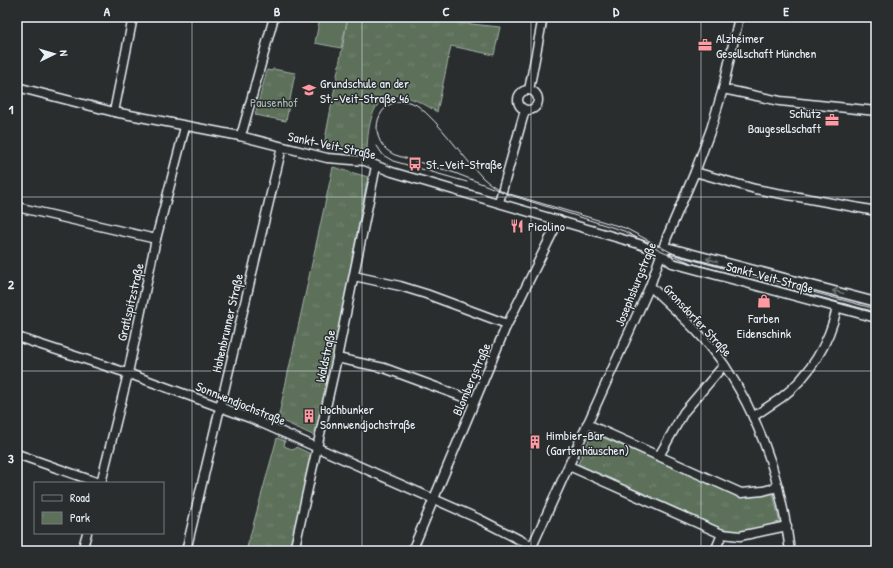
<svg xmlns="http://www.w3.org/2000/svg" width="893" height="568" font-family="'Patrick Hand',sans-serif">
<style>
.park{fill:url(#park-tufts);stroke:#a2b0a9}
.pitch{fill:#5d705a;stroke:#a2b0a9}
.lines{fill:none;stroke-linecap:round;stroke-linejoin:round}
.minor-casing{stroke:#e8f1f8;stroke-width:11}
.minor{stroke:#2a2d2e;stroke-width:8}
.tram{stroke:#e8f1f8;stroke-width:1}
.oneway{stroke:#6c7275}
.grid{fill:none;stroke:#e8f1f8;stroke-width:1;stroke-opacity:0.55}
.labels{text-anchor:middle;stroke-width:3;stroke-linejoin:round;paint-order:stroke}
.poi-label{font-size:13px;fill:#e8f1f8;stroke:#2a2d2e;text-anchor:start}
.park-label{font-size:13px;fill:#a9b7b1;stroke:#2a2d2e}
.street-label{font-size:13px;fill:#e8f1f8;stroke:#2a2d2e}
.neatline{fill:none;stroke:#e8f1f8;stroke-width:1.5}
.grid-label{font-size:13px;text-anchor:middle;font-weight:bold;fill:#e8f1f8}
</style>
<defs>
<pattern id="park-tufts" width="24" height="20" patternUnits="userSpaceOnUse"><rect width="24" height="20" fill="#5d705a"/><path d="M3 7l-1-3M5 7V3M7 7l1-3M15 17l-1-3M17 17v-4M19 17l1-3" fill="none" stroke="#748572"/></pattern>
</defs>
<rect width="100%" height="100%" fill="#2a2d2e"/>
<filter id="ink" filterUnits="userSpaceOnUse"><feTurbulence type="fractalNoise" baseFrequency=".025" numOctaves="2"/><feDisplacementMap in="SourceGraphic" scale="8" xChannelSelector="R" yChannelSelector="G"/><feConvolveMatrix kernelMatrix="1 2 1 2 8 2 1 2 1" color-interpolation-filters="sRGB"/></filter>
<g filter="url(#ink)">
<g class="park">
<path d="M348,17H452V22L500,27L494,55L451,46L437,112C389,81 369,94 367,150H344L324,145Z"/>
<path d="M273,69L295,73L286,121L255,115L267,70L272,71Z"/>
<path d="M333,167L368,177L317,437L278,419Z"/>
<path d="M592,433L742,496L750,497L773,493L780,524L740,533L725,530L578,464Z"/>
<path d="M277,438L285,441L284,446L294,450L296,447L313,455L293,539L289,551H246Z"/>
</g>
<path class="pitch" d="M320,17H348L341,48L315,43Z"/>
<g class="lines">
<g class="minor-casing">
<g id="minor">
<path d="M17,87L114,112L240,136L327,158L365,161L392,172L639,244L661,252L666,258L672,263L876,318"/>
<path d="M723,89L780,101L876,111"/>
<circle cx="528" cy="100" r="10"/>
<path d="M529,90L543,17"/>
<path d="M114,112L133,17"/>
<path d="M240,136L243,129L274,17"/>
<path d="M695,172L755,189L876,211"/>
<path d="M499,202L525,110"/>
<path d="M17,207L156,239"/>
<path d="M661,252L670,248L876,302"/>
<path d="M354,276L400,286L426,294L507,324"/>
<path d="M650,286C676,311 705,336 725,366C761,421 782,485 790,551"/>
<path d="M17,337L127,373L250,418L479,519L524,542L535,550"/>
<path d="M337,358L384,368L474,401"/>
<path d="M753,417C763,410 772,404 781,398C810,376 829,343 837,308"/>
<path d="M587,424L741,493L763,491L778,487"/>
<path d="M17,454L99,483"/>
<path d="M659,456L684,412L724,365"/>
<path d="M569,466L722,534L740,536L787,526"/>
<path d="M101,483L127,378L156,239L185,127"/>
<path d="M82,551L87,533"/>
<path d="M186,551L282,147"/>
<path d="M294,551L337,358L376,166"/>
<path d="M412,551L505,329L559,220"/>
<path d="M530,551L650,286L667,237L695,172L711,129L723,89L739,17"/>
<path d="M715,551L722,534"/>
</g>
</g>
<use href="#minor" class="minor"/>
<g class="tram">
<path d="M377,146L383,155L393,161L467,182"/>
<path d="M876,309L678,256L625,228L503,192L455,173L395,155C367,143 373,101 404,101C409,102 414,103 418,106C440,123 462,156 482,177C490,185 500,190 510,195L624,231L662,251L694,264L876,312"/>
</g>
</g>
<defs><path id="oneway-shaft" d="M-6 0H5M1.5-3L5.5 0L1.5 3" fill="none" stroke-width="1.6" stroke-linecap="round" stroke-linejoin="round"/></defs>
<g class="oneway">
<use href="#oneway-shaft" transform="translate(712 260) rotate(-164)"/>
<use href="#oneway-shaft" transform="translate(838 292) rotate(-166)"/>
</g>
</g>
<path class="grid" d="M192,17V551M362,17V551M531,17V551M701,17V551M17,197H876M17,371H876"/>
<defs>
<g id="office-bare" transform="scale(1.08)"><path d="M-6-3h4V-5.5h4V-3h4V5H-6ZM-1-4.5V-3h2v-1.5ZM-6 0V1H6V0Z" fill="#ff9aa2" stroke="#2a2d2e" stroke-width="2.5" paint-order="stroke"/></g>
<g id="school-bare" transform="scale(1.08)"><path d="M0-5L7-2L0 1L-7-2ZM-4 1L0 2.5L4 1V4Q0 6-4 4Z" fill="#ff9aa2" stroke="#2a2d2e" stroke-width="2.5" paint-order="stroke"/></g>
<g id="bus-bare" transform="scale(1.08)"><path d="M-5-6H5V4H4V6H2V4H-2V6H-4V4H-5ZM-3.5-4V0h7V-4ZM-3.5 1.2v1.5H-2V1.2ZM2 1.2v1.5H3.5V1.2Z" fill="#ff9aa2" stroke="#2a2d2e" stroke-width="2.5" paint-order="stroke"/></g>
<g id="restaurant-bare" transform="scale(1.08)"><path d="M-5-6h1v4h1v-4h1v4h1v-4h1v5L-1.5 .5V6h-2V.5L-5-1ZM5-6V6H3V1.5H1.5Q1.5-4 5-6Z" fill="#ff9aa2" stroke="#2a2d2e" stroke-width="2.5" paint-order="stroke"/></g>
<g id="shop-bare" transform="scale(1.08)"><path d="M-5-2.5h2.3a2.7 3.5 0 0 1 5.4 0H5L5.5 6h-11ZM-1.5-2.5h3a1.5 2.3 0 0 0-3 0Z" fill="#ff9aa2" stroke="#2a2d2e" stroke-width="2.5" paint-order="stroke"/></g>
<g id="building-bare" transform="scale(1.08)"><path d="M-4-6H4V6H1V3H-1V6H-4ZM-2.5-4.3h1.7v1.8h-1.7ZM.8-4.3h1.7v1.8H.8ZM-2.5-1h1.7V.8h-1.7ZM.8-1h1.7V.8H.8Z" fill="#ff9aa2" stroke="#2a2d2e" stroke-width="2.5" paint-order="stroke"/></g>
</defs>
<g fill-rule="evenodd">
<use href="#office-bare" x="705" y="45"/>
<use href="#school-bare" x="309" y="90"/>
<use href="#office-bare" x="832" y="120"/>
<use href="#bus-bare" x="415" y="164"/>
<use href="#restaurant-bare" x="517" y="226"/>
<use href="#shop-bare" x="764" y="301"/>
<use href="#building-bare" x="309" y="416"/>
<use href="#building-bare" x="535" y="442"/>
</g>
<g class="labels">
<g class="poi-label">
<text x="716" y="43">Alzheimer<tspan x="716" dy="15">Gesellschaft München</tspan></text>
<text x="320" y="88">Grundschule an der<tspan x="320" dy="15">St.-Veit-Straße 46</tspan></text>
<text x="821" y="118" text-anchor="end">Schütz<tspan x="821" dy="15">Baugesellschaft</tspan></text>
<text x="426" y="169">St.-Veit-Straße</text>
<text x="528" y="231">Picolino</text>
<text x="764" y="323" text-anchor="middle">Farben<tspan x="764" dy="15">Eidenschink</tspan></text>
<text x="320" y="414">Hochbunker<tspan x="320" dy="15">Sonnwendjochstraße</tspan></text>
<text x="546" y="440">Himbier-Bar<tspan x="546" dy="15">(Gartenhäuschen)</tspan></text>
</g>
<g class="park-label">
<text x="274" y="107">Pausenhof</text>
</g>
<g class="street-label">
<text transform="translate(332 145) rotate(12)" y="5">Sankt-Veit-Straße</text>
<text transform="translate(770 277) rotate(15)" y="5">Sankt-Veit-Straße</text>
<text transform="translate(635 284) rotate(-68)" y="5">Josephsburgstraße</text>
<text transform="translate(130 302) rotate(-77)" y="5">Gratlspitzstraße</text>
<text transform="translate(698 320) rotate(47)" y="5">Gronsdorfer Straße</text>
<text transform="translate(227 323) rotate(-77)" y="5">Hohenbrunner Straße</text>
<text transform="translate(325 356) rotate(-78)" y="5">Waldstraße</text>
<text transform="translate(471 379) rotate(-67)" y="5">Blombergstraße</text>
<text transform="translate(241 403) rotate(22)" y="5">Sonnwendjochstraße</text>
</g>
</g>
<rect width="893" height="568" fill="none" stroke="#2a2d2e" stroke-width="44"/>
<rect x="34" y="482" width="130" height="52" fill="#2a2d2e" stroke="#767b7f"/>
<rect x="42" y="495" width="20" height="6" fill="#2a2d2e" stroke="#767b7f"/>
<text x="70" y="502" font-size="12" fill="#e8f1f8">Road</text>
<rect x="42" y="512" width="20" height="12" fill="url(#park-tufts)" stroke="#767b7f"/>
<text x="70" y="522" font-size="12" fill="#e8f1f8">Park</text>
<g transform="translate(54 54) rotate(85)" stroke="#2a2d2e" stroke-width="3" paint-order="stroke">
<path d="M0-3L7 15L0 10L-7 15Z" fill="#e8f1f8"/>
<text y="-6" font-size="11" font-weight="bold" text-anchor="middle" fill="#e8f1f8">N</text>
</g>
<rect x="22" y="22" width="849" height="524" class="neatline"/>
<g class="grid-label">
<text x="107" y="16">A</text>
<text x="277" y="16">B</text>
<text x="446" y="16">C</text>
<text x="616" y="16">D</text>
<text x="786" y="16">E</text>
<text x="11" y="114">1</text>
<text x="11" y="289">2</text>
<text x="11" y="463">3</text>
</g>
</svg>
